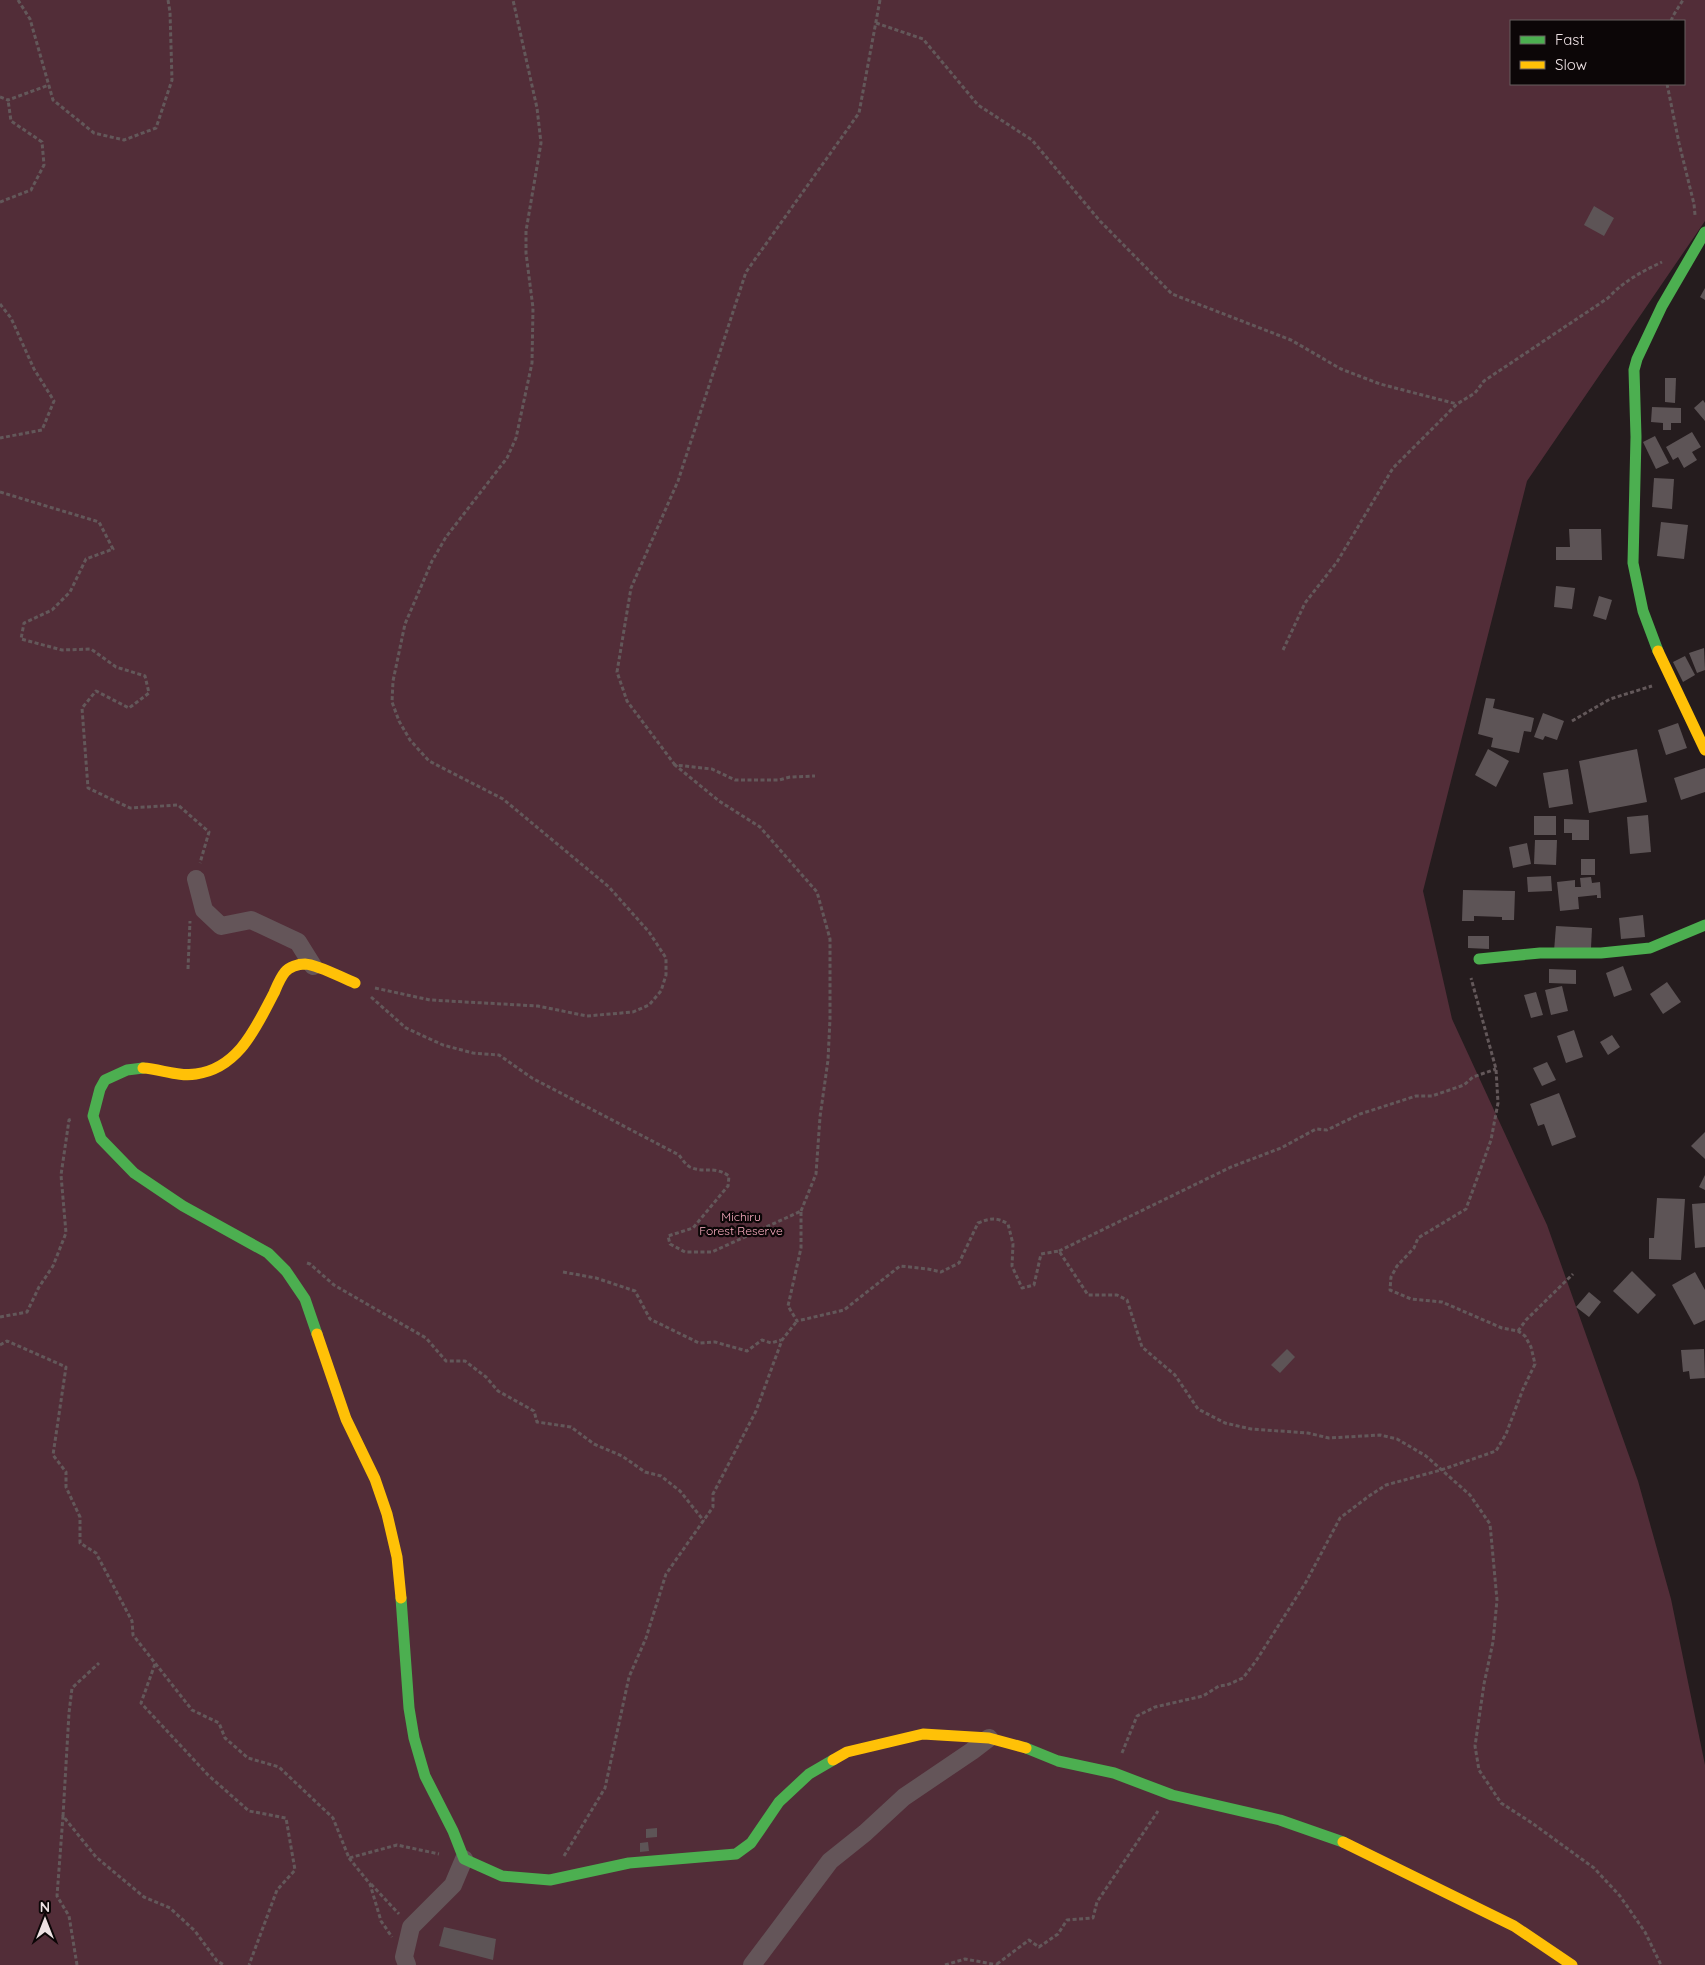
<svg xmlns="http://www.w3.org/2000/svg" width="1705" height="1965" font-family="Quicksand,sans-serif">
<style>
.green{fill:#522d38;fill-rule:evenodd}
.building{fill:#5d5456}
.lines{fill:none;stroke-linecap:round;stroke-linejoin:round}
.path{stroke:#63585a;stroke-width:3;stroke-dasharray:4 2.5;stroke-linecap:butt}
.street{stroke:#645559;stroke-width:18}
.fast{stroke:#4caf50;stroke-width:11}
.slow{stroke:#ffc107;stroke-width:11}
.labels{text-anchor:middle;stroke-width:4.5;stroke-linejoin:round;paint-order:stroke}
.park-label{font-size:12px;fill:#fdafc3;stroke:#0c0607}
</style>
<rect width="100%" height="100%" fill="#251c1e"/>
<path class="green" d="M0,0H1705V221L1527,481L1423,891L1452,1019L1547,1225L1638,1481L1671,1599L1705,1765V1965H0ZM1511,21H1684V84H1511Z"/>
<g class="building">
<path d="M1594,206L1614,218L1604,236L1584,225Z"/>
<path d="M1705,288V300L1700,297Z"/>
<path d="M1665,378H1676L1675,403L1665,402Z"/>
<path d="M1703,400L1705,403V421L1694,408Z"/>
<path d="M1652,407L1681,408V423H1671V430H1663V423L1651,422Z"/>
<path d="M1692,432L1701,447L1692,452L1697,460L1684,468L1678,457L1673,460L1666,447Z"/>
<path d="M1655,436L1669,463L1656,469L1643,442Z"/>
<path d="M1654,478L1674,479L1672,509L1652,507Z"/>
<path d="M1661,522L1688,525L1684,559L1657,556Z"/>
<path d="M1569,529H1601L1602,560H1556V547H1570Z"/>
<path d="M1556,586L1575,588L1572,609L1554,607Z"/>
<path d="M1599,596L1612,600L1606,620L1593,616Z"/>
<path d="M1704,648L1705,670L1697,673L1689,653Z"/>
<path d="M1685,656L1695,675L1683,682L1673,662Z"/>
<path d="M1486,698L1495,699L1493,708L1534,718L1531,732L1524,731L1519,753L1491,747L1493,738L1478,734Z"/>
<path d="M1543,713L1564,721L1557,740L1545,736L1543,740L1534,737Z"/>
<path d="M1678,723L1687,748L1666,755L1658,730Z"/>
<path d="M1488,749L1509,761L1496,787L1475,775Z"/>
<path d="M1637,749L1647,802L1589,813L1579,761Z"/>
<path d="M1705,768V792L1681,800L1674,778Z"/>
<path d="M1568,769L1573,804L1549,808L1543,773Z"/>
<path d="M1648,815L1651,852L1630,854L1627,817Z"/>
<rect x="1534" y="816" width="22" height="19"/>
<path d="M1564,819L1589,820V840H1572V833H1564Z"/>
<path d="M1535,840H1557L1556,865L1534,864Z"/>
<path d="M1527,843L1531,864L1513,868L1509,847Z"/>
<rect x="1581" y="859" width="14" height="16"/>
<path d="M1551,876L1552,891L1528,892L1527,877Z"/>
<path d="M1591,877L1592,883L1600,882L1601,898H1597V895L1578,897L1579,909L1560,911L1557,882L1575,880V887H1581L1580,878Z"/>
<path d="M1463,890L1515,891L1514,920H1502V917L1474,916V921H1462Z"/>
<path d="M1643,915L1645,937L1621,939L1619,918Z"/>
<path d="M1556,926L1592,928L1591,948L1554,951Z"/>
<path d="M1468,936H1489V949L1468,948Z"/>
<path d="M1623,966L1632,990L1614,997L1606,973Z"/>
<path d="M1549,969L1576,970V984L1549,983Z"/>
<path d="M1667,982L1681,1002L1663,1014L1650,994Z"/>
<path d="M1562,986L1568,1011L1551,1015L1545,990Z"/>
<path d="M1536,992L1543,1015L1531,1018L1524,995Z"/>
<path d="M1574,1030L1583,1057L1566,1063L1557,1036Z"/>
<path d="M1612,1035L1620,1047L1608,1055L1600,1042Z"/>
<path d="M1547,1062L1556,1080L1542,1086L1533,1068Z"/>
<path d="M1559,1093L1576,1137L1552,1146L1544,1124L1538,1126L1530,1104Z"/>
<path d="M1705,1132V1159L1691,1146Z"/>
<path d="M1705,1175V1190L1699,1187Z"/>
<path d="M1657,1198L1685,1199L1681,1260L1649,1259V1238H1654Z"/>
<path d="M1705,1203V1247L1695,1248L1692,1204Z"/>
<path d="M1632,1271L1656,1295L1638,1314L1613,1291Z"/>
<path d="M1695,1272L1705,1290V1320L1694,1325L1672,1285Z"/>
<path d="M1589,1292L1601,1302L1589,1317L1576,1307Z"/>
<path d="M1287,1349L1295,1357L1280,1373L1271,1365Z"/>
<path d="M1704,1349L1705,1378L1690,1379L1689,1371L1683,1372L1681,1350Z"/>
<path d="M657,1828V1837L646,1838V1829Z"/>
<path d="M648,1842L649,1851L640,1852V1843Z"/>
<path d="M444,1927L496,1939L493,1960L439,1946Z"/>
</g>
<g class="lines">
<g class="path">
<path d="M18,0L30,19L53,100L94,133L124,140L156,128L172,80L170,12L168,0"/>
<path d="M1671,21L1673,16L1683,0"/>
<path d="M876,23L923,39L978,105L1032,140L1100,221L1172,294L1291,340L1341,369L1380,384L1457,404"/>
<path d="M1667,84L1679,143L1694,204L1695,215"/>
<path d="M0,97L8,100L49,85"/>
<path d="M0,202L31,190L44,165L42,142L11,121L8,100"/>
<path d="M0,304L11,318L34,369L54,401L42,430L0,438"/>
<path d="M0,492L99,522L113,549L86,559L70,592L52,610L24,623L21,639L62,650L91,649L116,667L145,676L149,693L129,708L96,691L82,708L88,788L130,808L178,805L209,832L200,863"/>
<path d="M1283,650L1305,603L1337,562L1393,468L1457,404L1475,393L1484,381L1608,298C1624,281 1641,272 1662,262"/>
<path d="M1572,721L1610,699L1652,686"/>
<path d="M675,765L627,701L617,672L631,588L678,481L746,272L859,113L880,0"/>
<path d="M188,969L190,921"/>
<path d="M375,988L430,1000L538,1006L587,1016L633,1012L649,1005L661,991L666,975V958L649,932L609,887L503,799L429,761L410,740L399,721L392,702L393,681L405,624L432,561L446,537L507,458L516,438L532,363L533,308L526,253V231L541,143L537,108L513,0"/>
<path d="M371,997L406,1028L443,1045L473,1053L499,1055L532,1078L679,1155C682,1159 686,1165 690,1167C705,1174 713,1165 729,1176L728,1186L693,1228L668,1236L670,1244L685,1252H712L801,1211V1248L788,1306L797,1321L844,1310L900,1266L928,1269L941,1272L959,1263L978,1223C990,1218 997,1217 1008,1224L1013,1244L1012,1266L1022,1288L1034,1285L1041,1254L1059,1251L1088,1295H1117L1127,1300L1142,1347L1175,1375L1198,1409L1225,1423L1251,1429L1308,1433L1329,1438L1380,1435L1397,1439L1426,1456L1470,1495L1490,1524L1497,1600L1493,1642L1484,1684L1475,1746L1479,1770L1501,1803L1532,1823L1594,1868L1620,1896L1645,1932L1661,1965"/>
<path d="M801,1211L816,1174L820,1117L828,1060L830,1019V939L817,892L760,827L719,801L675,765L712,769L735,780H779L790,777L815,776"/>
<path d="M1059,1251L1231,1167L1281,1148L1316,1129L1327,1130L1360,1114L1416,1096H1432L1464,1085L1473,1077L1496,1069"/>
<path d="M307,1263L310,1264L334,1285L426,1338L446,1361H465L486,1377L498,1391L534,1411L537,1422L571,1427L594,1444L622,1456L645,1472L661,1476L680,1491L704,1521"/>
<path d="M563,1272L596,1278L635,1291L650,1319L699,1343L715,1342L747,1351L762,1340L771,1343L781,1340"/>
<path d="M0,1317L27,1312L39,1287L53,1266L66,1233L61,1175L69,1120L72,1119"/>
<path d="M1518,1331L1526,1320L1573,1274"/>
<path d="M0,1345L7,1341L66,1367L53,1455L66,1472V1487L80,1517V1543L96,1553L132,1621L133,1635L192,1710L219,1723L225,1738L248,1758L279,1767L333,1818L349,1858L397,1845L439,1854"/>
<path d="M155,1664L141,1703L208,1775L249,1811L286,1818L295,1870L277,1890L249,1965"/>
<path d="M1122,1753L1137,1716L1155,1707L1203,1696L1219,1686L1227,1685L1243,1678L1256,1661L1306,1582L1340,1518L1369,1496L1386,1485L1441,1470L1496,1451L1506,1434L1523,1389L1535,1364L1531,1347L1525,1336L1518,1331L1502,1328L1442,1302L1411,1299L1390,1290L1391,1277L1397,1266L1414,1248L1418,1238L1466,1209L1491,1140L1498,1103L1496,1069L1471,978"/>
<path d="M63,1816L69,1713L72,1688L99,1663"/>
<path d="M564,1856L605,1788L629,1677L646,1638L666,1574L713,1507V1494L756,1411L782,1340L797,1321"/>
<path d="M349,1858L370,1884L381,1921L392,1937"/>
<path d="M371,1884L399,1914"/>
<path d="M997,1964L1029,1940L1039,1947L1058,1934L1067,1920L1093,1918L1097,1902L1158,1811"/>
<path d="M77,1965L69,1916L57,1896L63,1816L96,1857L144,1897L170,1908L195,1931L217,1961L224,1965"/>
<path d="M945,1965L965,1959L998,1965"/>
</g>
<g class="street">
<path d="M196,879L204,910L221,926L251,920L298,942L313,966"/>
<path d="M407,1965L404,1957L411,1927L453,1885L464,1859"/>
<path d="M752,1965L830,1861L865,1833L904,1797L972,1751L989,1738"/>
</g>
<g class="fast">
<path d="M1658,651L1643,611L1633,563L1636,437L1634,370L1637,359L1662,306L1705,232"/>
<path d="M1479,959L1540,953H1601L1650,948L1705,925"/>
<path d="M143,1068L127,1070L105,1080L100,1089L93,1116L101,1139L134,1173L183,1206L268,1253L286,1271L305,1299L317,1334"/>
<path d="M401,1598L409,1708L414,1738L425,1776L453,1831L464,1859L502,1876L550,1880L629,1863L736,1854L751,1843L779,1802L809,1774L833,1760"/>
<path d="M1026,1748L1058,1761L1114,1773L1172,1795L1280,1820L1343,1842"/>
</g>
<g class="slow">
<path d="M1658,651L1705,750"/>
<path d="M143,1068C161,1069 178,1077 196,1074C239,1068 256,1027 274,993C277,986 280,978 285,972C289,967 298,964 305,964C319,965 342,978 355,983"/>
<path d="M317,1334L346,1419L375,1479L387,1514L397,1557L401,1598"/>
<path d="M833,1760L847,1752L923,1734L989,1738L1026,1748"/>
<path d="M1343,1842L1514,1926L1572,1965"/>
</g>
</g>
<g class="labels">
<g class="park-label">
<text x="741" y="1221">Michiru<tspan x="741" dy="14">Forest Reserve</tspan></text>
</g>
</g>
<rect x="1510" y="20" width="175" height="65" fill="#0c0607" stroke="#665e5f"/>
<rect x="1520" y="36" width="25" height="8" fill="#4caf50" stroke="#665e5f"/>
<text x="1555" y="45" font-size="15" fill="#ede1e3">Fast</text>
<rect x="1520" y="61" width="25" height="8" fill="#ffc107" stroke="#665e5f"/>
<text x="1555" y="70" font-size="15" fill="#ede1e3">Slow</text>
<g transform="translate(45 1920)" stroke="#0c0607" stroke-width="4" paint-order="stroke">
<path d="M0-4L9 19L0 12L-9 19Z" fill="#ede1e3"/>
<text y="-8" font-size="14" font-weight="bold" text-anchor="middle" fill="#ede1e3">N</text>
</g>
</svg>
